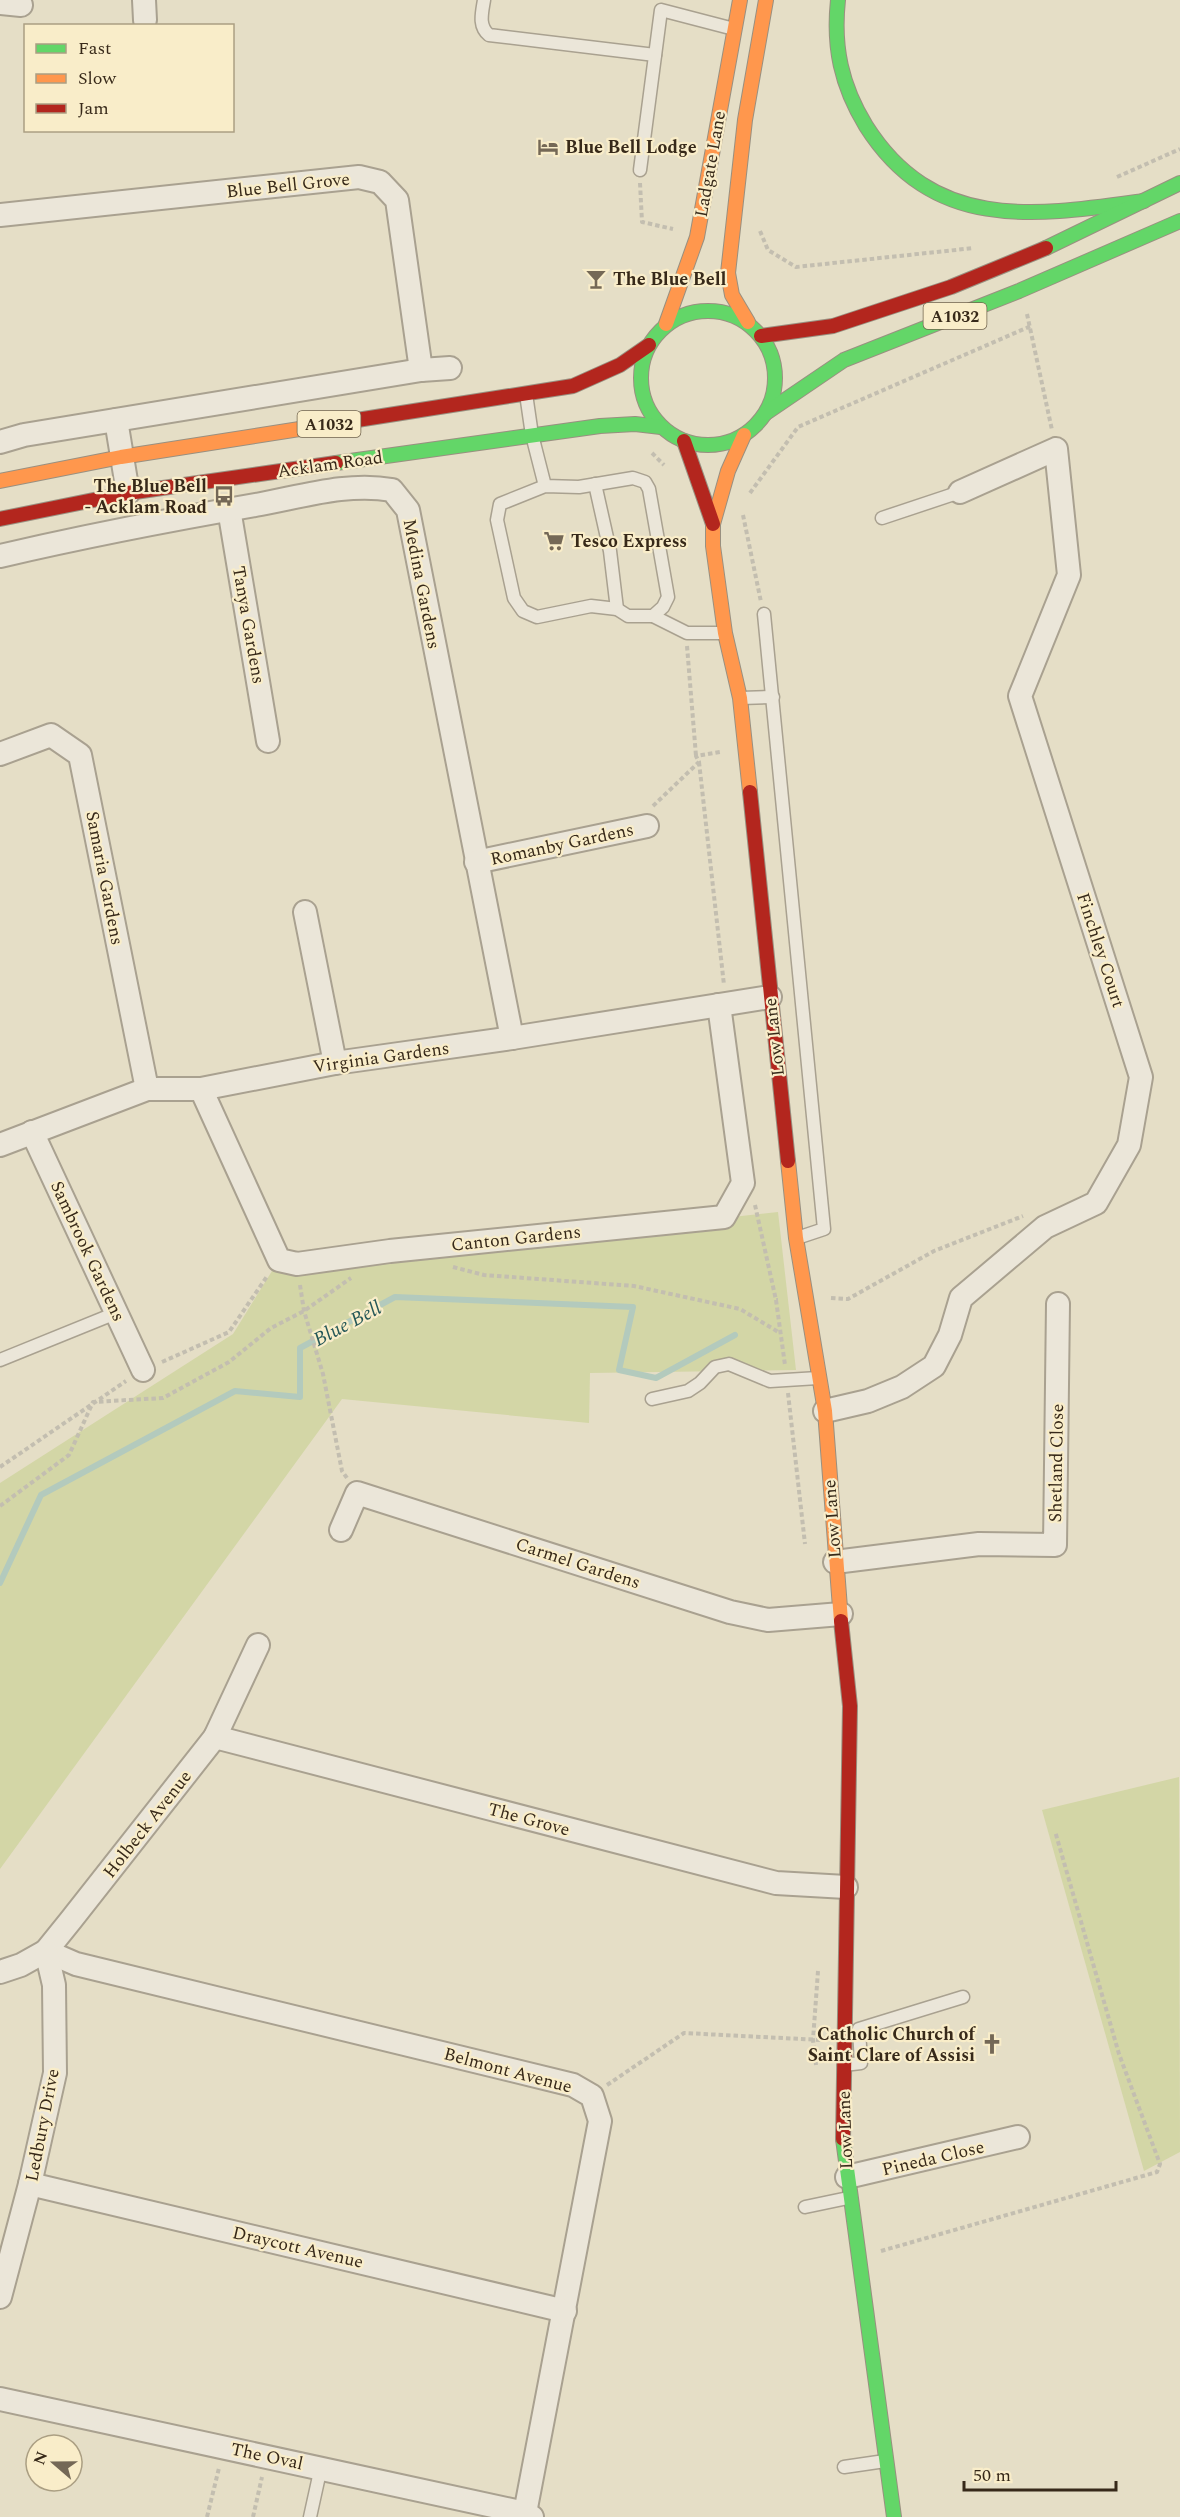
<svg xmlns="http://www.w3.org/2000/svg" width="1180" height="2517" font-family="Spectral,serif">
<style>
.green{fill:#d3d6a6}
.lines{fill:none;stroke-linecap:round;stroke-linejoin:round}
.stream{stroke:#b3cabd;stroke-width:6}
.lane-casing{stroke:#a9a190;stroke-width:15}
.street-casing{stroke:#a9a190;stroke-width:26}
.fast-casing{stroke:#999080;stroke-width:16}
.slow-casing{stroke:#999080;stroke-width:16}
.jam-casing{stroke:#999080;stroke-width:16}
.path{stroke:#c3beb0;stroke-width:4;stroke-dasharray:4.5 3;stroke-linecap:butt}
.lane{stroke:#ebe6d9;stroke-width:12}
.street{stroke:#ebe6d9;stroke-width:22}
.fast{stroke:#63d668;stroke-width:14}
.slow{stroke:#ff974d;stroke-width:14}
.jam{stroke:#b3261e;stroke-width:14}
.labels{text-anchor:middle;stroke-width:4.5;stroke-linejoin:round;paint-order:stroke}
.shield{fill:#f9edc9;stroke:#71644e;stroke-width:1.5}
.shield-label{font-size:16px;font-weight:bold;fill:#372919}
.poi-label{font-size:18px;font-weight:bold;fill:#372919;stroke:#f9edc9;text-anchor:start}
.street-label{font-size:18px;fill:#372919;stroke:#f9edc9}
.water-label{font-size:20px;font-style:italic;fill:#265858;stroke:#f9edc9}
</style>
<rect width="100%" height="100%" fill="#e5dec6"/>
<g class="green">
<path d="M778,1212L796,1370L590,1373L589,1423L342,1399L0,1869V1483L233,1334L272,1271L307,1273L389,1255Z"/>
<path d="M1179,1777L1180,2152L1144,2171L1042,1810Z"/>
</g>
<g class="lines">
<path class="stream" d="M0,1583L41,1495L235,1391L300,1397V1348L395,1297L633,1307L619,1370L656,1378L735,1335"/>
<g class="lane-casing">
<g id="lane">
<path d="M484,0C482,13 478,26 489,35L655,55"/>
<path d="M640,170L661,10L734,29"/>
<path d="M526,394L532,435L545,486L500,504L497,520L514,598L523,611L537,617L591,606L617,609L628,616H653L663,607L668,597L649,489L645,482L633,478L579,487L545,486"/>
<path d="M595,484L610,551L617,609"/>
<path d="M882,518L960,492"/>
<path d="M764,614L824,1229L797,1238"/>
<path d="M653,616L687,633H722"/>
<path d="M741,698L773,697"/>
<path d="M0,1360L116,1313"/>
<path d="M652,1399L688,1391L700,1383L715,1367L729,1364L770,1381L818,1378"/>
<path d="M844,2065L861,2063L859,2029L963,1997"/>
<path d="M805,2207L848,2198"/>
<path d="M844,2467L885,2461"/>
<path d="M310,2517L321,2467"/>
</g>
</g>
<g class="street-casing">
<g id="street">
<path d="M144,0L145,20"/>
<path d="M0,3L21,5"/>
<path d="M0,215L359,177L380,182L397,200L421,370"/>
<path d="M116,420L128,493"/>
<path d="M0,442L24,435L421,370L450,368"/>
<path d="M229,509L268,741"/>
<path d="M0,556C86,536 174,519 261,504C304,496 349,482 392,490L408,510L512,1038"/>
<path d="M0,754L51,735L80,755L147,1089"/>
<path d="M476,862L647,826"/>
<path d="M305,912L335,1063"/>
<path d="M201,1089L279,1260L297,1264L390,1251L724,1217L743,1183L719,1005"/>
<path d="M32,1132L143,1370"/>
<path d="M0,1145L147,1089H201L335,1063L512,1038L770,997"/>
<path d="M825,1411L868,1401L902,1387L934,1366L950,1335L961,1298L1045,1227L1096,1203L1129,1145L1141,1077L1020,696L1069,575L1056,449L960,492"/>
<path d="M341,1530L357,1493L730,1612L768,1620L841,1614"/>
<path d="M835,1562L979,1544L1055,1545L1058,1304"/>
<path d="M215,1737L776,1883L846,1887"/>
<path d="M46,1951L76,1964L573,2085L592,2096L600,2121L525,2513"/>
<path d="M0,1972L21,1965L46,1951L71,1920L215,1737L258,1645"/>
<path d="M847,2177L1018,2137"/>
<path d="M30,2184L565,2311"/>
<path d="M0,2297L30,2184L55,2073L54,1985L46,1951"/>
<path d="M0,2399L525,2513L532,2517"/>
</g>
</g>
<g class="fast-casing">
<g id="fast">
<path d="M838,0C833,47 841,85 866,126C934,233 1036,216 1144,201"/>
<path d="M1046,248L1180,183"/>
<circle cx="708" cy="378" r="67"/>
<path d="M766,413L844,360L1019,291L1180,221"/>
<path d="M336,463L600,426L635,424L661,427"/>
<path d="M843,2139L894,2517"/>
</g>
</g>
<g class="slow-casing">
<g id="slow">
<path d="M748,322L732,295L728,273L745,120L766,0"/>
<path d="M666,324L697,237L740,0"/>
<path d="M744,435L728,471L713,524V546L725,633L740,698L750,792"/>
<path d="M0,481L121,457L357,420"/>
<path d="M788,1161L796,1238L825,1411L841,1621"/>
</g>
</g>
<g class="jam-casing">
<g id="jam">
<path d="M761,336L833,326L951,287L1046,248"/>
<path d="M357,420L573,386L620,365L649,345"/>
<path d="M684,441L713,524"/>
<path d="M0,519L128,493L336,463"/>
<path d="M750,792L788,1161"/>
<path d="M841,1621L850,1706L843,2139"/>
</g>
</g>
<g class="path">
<path d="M1117,177L1180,149"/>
<path d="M640,183L642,222L673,229"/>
<path d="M760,231L768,250L796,267L974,248"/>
<path d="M1027,314L1052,430"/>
<path d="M652,453L664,465"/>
<path d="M750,493L798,427L1031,326"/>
<path d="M743,515L761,602"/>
<path d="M687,646L696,756"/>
<path d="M699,762L724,985"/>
<path d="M653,806L699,762L696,756L720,752"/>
<path d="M755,1205L776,1300H778"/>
<path d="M453,1267L484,1275L634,1286L740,1309L780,1333"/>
<path d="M300,1285L304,1311L323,1374L342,1471L347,1478"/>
<path d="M831,1298L848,1299L934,1251L1023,1216"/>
<path d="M776,1300L785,1365"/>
<path d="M162,1362L229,1332L268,1275"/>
<path d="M788,1393L805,1544"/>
<path d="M0,1467L126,1381"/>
<path d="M0,1506L69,1455L93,1402L163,1398L229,1362L271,1328L304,1311L351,1278"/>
<path d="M816,2065L813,2040L818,1971"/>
<path d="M607,2085L684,2033L821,2040"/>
<path d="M881,2251L1157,2172L1160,2164L1119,2054L1055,1831"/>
<path d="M207,2517L219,2468"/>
<path d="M253,2517L262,2477"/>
</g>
<use href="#lane" class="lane"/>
<use href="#street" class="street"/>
<use href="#fast" class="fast"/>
<use href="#slow" class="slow"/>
<use href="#jam" class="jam"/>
</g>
<defs>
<g id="hotel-bare" transform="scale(1.62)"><path d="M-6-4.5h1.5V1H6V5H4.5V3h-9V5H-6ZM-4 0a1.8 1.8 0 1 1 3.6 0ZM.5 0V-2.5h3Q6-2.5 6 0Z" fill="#746856" stroke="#f9edc9" stroke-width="2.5" paint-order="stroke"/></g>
<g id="bar-bare" transform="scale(1.62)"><path d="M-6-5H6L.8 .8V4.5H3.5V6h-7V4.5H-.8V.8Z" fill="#746856" stroke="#f9edc9" stroke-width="2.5" paint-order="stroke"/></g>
<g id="bus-bare" transform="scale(1.62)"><path d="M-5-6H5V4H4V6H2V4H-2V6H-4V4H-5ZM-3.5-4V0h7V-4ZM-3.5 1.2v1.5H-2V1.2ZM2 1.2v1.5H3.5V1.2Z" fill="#746856" stroke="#f9edc9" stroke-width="2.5" paint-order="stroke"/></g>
<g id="supermarket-bare" transform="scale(1.62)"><path d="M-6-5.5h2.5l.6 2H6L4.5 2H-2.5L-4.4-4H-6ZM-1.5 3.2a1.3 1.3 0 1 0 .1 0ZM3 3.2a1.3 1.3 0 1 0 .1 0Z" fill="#746856" stroke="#f9edc9" stroke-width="2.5" paint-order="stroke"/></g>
<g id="church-bare" transform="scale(1.62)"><path d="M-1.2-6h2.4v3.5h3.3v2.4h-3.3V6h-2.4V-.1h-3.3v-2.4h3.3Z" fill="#746856" stroke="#f9edc9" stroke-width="2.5" paint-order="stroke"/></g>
</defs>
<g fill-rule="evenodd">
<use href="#hotel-bare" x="548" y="147"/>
<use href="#bar-bare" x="596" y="279"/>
<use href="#bus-bare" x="224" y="496"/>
<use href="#supermarket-bare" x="554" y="541"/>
<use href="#church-bare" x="992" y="2044"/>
</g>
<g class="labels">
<g class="shield">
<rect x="923.5" y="303" width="63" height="26" rx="4.5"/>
<rect x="297.5" y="411" width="63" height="26" rx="4.5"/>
</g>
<g class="shield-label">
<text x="955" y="322">A1032</text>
<text x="329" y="430">A1032</text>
</g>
<g class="poi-label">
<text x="565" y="153">Blue Bell Lodge</text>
<text x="613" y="285">The Blue Bell</text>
<text x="207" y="492" text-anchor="end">The Blue Bell<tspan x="207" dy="21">- Acklam Road</tspan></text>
<text x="571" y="547">Tesco Express</text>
<text x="975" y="2040" text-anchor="end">Catholic Church of<tspan x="975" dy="21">Saint Clare of Assisi</tspan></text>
</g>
<g class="street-label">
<text transform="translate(710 164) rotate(-80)" y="6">Ladgate Lane</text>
<text transform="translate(288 185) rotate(-6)" y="6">Blue Bell Grove</text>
<text transform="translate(330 464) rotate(-8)" y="6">Acklam Road</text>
<text transform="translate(422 584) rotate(79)" y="6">Medina Gardens</text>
<text transform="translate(249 625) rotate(80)" y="6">Tanya Gardens</text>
<text transform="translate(562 844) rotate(-12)" y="6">Romanby Gardens</text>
<text transform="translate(105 878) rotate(79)" y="6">Samaria Gardens</text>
<text transform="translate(1101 950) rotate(72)" y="6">Finchley Court</text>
<text transform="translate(774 1037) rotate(-96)" y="6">Low Lane</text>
<text transform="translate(381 1057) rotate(-8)" y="6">Virginia Gardens</text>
<text transform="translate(516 1238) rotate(-6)" y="6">Canton Gardens</text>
<text transform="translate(88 1251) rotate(65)" y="6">Sambrook Gardens</text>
<text transform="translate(1056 1463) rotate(-89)" y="6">Shetland Close</text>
<text transform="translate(832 1519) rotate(-94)" y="6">Low Lane</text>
<text transform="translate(578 1563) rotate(18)" y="6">Carmel Gardens</text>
<text transform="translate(529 1819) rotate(15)" y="6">The Grove</text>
<text transform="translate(147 1824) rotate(-52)" y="6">Holbeck Avenue</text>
<text transform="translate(508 2070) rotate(15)" y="6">Belmont Avenue</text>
<text transform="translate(42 2125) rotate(-79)" y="6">Ledbury Drive</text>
<text transform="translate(845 2130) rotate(-92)" y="6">Low Lane</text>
<text transform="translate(933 2158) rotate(-13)" y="6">Pineda Close</text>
<text transform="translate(298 2247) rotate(13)" y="6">Draycott Avenue</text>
<text transform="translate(267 2456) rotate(12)" y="6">The Oval</text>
</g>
<g class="water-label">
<text transform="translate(347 1323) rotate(-28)" y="7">Blue Bell</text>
</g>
</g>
<rect x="24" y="24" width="210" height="108" fill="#f9edc9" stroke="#ab9f83" stroke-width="1.5"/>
<rect x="36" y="44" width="30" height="9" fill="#63d668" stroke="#ab9f83" stroke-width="1.5"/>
<text x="78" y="54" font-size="18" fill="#372919">Fast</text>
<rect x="36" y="74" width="30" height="9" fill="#ff974d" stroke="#ab9f83" stroke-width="1.5"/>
<text x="78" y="84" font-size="18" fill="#372919">Slow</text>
<rect x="36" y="104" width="30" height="9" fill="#b3261e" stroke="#ab9f83" stroke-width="1.5"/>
<text x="78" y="114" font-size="18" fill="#372919">Jam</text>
<g transform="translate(54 2463) rotate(290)"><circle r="28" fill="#f9edc9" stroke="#ab9f83" stroke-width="1.5"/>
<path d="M0-4.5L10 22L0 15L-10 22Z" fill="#746856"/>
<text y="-9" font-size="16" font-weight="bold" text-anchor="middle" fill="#372919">N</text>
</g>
<path d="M964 2481v9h152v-9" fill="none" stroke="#372919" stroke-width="3"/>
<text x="973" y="2481" font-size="18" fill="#372919" stroke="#f9edc9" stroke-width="4.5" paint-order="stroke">50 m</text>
</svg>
